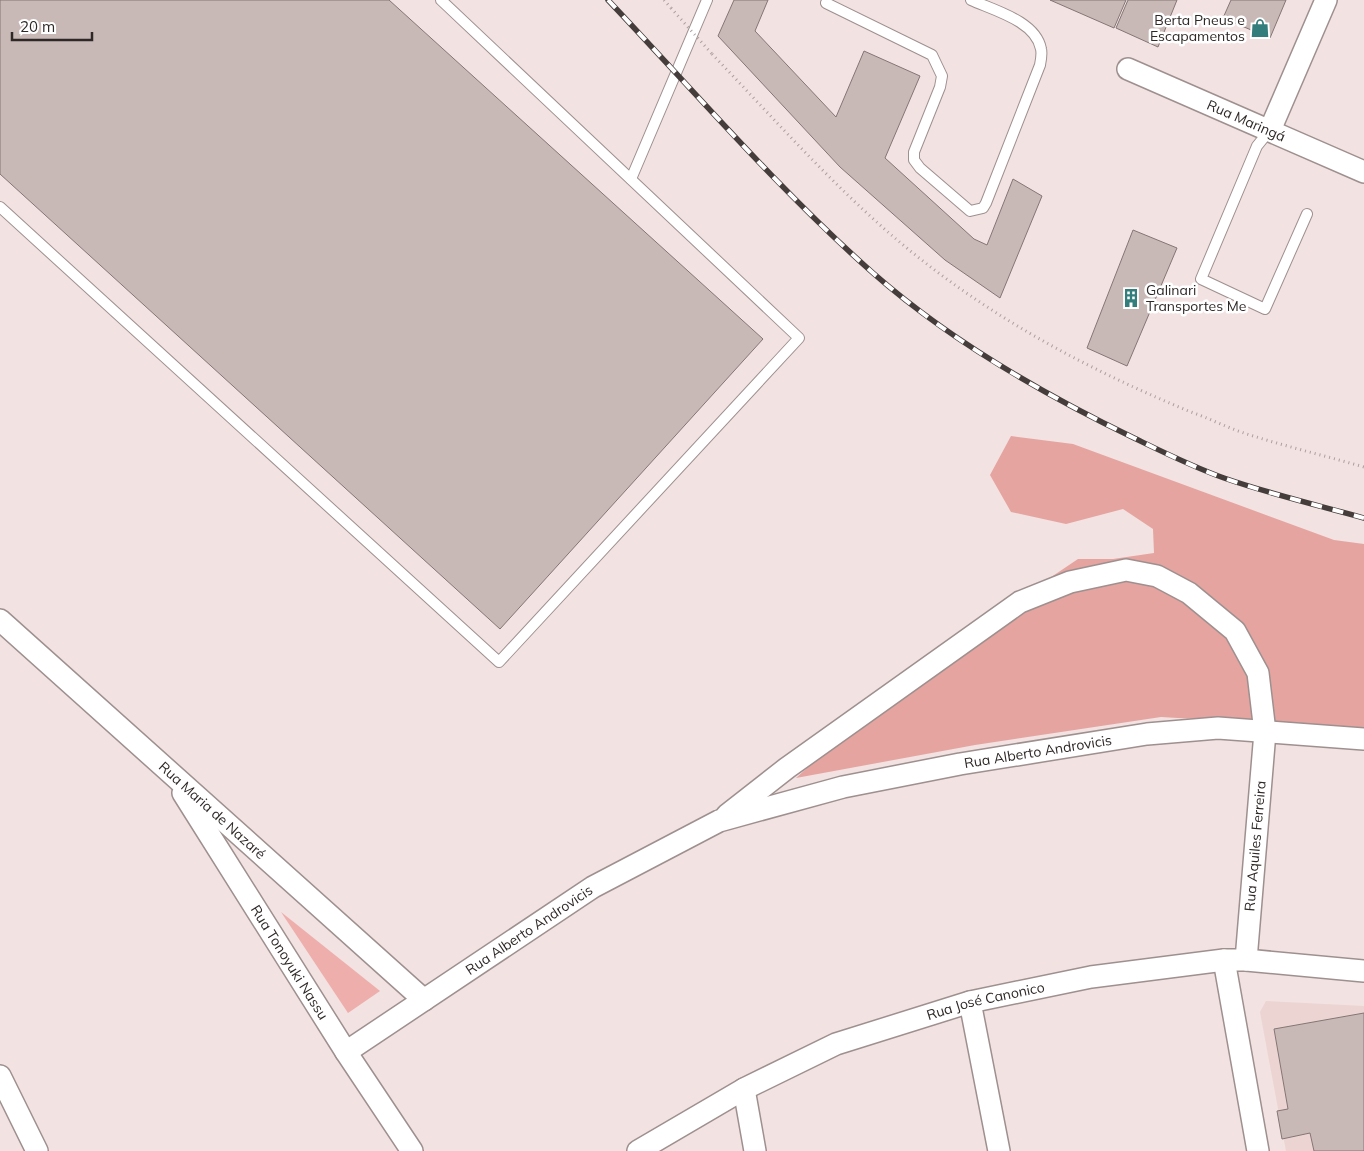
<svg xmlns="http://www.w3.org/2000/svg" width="1364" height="1151" font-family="Mulish,sans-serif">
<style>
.built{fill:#ecd4d2}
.green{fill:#eeaeab}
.forest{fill:#e5a4a0}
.building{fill:#c8b9b7;stroke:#847675}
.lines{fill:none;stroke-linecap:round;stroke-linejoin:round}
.lane-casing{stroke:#9e908f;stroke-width:12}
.street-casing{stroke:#9e908f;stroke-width:24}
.path{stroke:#aca09f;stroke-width:3;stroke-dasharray:1 4;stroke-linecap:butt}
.lane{stroke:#fff;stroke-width:10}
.street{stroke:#fff;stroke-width:21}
.rail-casing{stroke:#443d3c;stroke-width:5.5}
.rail{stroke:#fff;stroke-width:4;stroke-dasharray:11;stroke-linecap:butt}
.path-bridge{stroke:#aca09f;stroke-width:3;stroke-dasharray:1 4;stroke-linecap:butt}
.labels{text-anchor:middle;stroke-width:5;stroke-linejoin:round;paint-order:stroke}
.poi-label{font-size:14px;fill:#2e2827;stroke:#fff;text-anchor:end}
.street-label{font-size:14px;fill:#2e2827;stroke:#fff}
</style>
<rect width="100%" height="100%" fill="#f2e2e1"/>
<path class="built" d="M1266,1001L1364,1006V1151H1286L1260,1012Z"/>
<path class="green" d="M281,912L380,991L348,1013Z"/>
<path class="forest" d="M1011,436L1073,444L1334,540L1364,544V729L1161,717L975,745L796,778L921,665L1078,559H1113L1154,553L1153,529L1123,509L1066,524L1011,512L990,475Z"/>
<g class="building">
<path d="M0,0H389L763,339L500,629L0,174Z"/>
<path d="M734,0H768L755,31L836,117L864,51L920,76L885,158L974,239L987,245L1013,179L1042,196L1000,298L945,260L840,167L718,36Z"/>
<path d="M1050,0H1126L1114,28Z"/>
<path d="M1128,0H1177L1158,47L1116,28Z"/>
<path d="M1231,0H1286L1270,38L1223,18Z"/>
<path d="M1133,230L1177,248L1127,366L1087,348Z"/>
<path d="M1364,1013V1151H1314L1310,1133L1282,1139L1277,1111L1288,1109L1274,1029Z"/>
</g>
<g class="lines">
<g class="lane-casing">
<g id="lane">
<path d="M826,3L932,55L942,76L940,87L914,152V160L920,168L970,211L983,208L986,203L1040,65C1041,60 1042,53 1041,49C1036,21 993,10 971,0"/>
<path d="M1270,130L1257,146L1201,279L1265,309L1307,214"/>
<path d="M631,179L707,0"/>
<path d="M0,207L499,662L799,338L441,0"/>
</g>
</g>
<g class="street-casing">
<g id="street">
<path id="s1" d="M1128,69L1364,172"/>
<path d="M1270,130L1326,0"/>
<path id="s2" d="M0,620L424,1000"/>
<path id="s3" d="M183,793L346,1052L412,1151"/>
<path d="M727,815L787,768L1020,602L1070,582L1126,570L1157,576L1189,593L1235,631L1258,673L1265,732L1246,960"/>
<path d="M1224,960L1258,1151"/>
<path d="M970,1002L999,1151"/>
<path id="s4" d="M346,1052L593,887L719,821L843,787L960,764L1147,734L1218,728L1364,739"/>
<path d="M0,1076L37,1151"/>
<path d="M744,1089L755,1151"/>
<path id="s5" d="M638,1151L744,1089L836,1044L970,1002L1091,977L1224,960H1246L1364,971"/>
</g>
</g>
<g class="path">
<path d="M664,0L671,8"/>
<path d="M712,54C784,129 853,209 936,271C1014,330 1101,375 1191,412C1211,419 1230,429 1250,435C1288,447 1326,456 1364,467"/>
</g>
<use href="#lane" class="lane"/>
<use href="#street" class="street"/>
<g class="rail-casing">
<path id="rail" d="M608,0C695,92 778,189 873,273C949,340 1043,394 1134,438C1163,452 1193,467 1224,478C1270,494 1317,505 1364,518"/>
</g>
<use href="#rail" class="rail"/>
<path class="path-bridge" d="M671,8L712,54"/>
</g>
<defs>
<g id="shop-bare" transform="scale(1.5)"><path d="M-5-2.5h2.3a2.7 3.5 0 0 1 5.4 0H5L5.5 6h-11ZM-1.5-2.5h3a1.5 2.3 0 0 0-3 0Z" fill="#347d7d" stroke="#fff" stroke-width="2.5" paint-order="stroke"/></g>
<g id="building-bare" transform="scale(1.5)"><path d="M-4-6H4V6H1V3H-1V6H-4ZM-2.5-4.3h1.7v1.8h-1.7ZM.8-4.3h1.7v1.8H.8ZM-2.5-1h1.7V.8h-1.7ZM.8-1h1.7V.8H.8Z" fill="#347d7d" stroke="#fff" stroke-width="2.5" paint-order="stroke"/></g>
</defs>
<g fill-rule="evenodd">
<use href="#shop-bare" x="1260" y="28"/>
<use href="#building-bare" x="1131" y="298"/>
</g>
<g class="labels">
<g class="poi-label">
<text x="1245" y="25">Berta Pneus e<tspan x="1245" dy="16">Escapamentos</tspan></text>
<text x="1146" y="295" text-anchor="start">Galinari<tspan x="1146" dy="16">Transportes Me</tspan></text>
</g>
<g class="street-label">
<text dy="5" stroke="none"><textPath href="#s1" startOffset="129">Rua Maringá</textPath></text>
<text dy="5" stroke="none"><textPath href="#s4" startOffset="766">Rua Alberto Androvicis</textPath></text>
<text dy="5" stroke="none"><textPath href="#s2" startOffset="285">Rua Maria de Nazaré</textPath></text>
<text transform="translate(1255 846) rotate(-85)" y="5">Rua Aquiles Ferreira</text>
<text dy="5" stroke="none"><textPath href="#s4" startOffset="220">Rua Alberto Androvicis</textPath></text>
<text dy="5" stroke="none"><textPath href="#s3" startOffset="200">Rua Tonoyuki Nassu</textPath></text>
<text dy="5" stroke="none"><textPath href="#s5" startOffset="381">Rua José Canonico</textPath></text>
</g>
</g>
<path d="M12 32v8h80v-8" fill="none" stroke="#2e2827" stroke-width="2.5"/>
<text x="20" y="32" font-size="15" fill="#2e2827" stroke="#ffffff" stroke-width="4" paint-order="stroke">20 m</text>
</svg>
